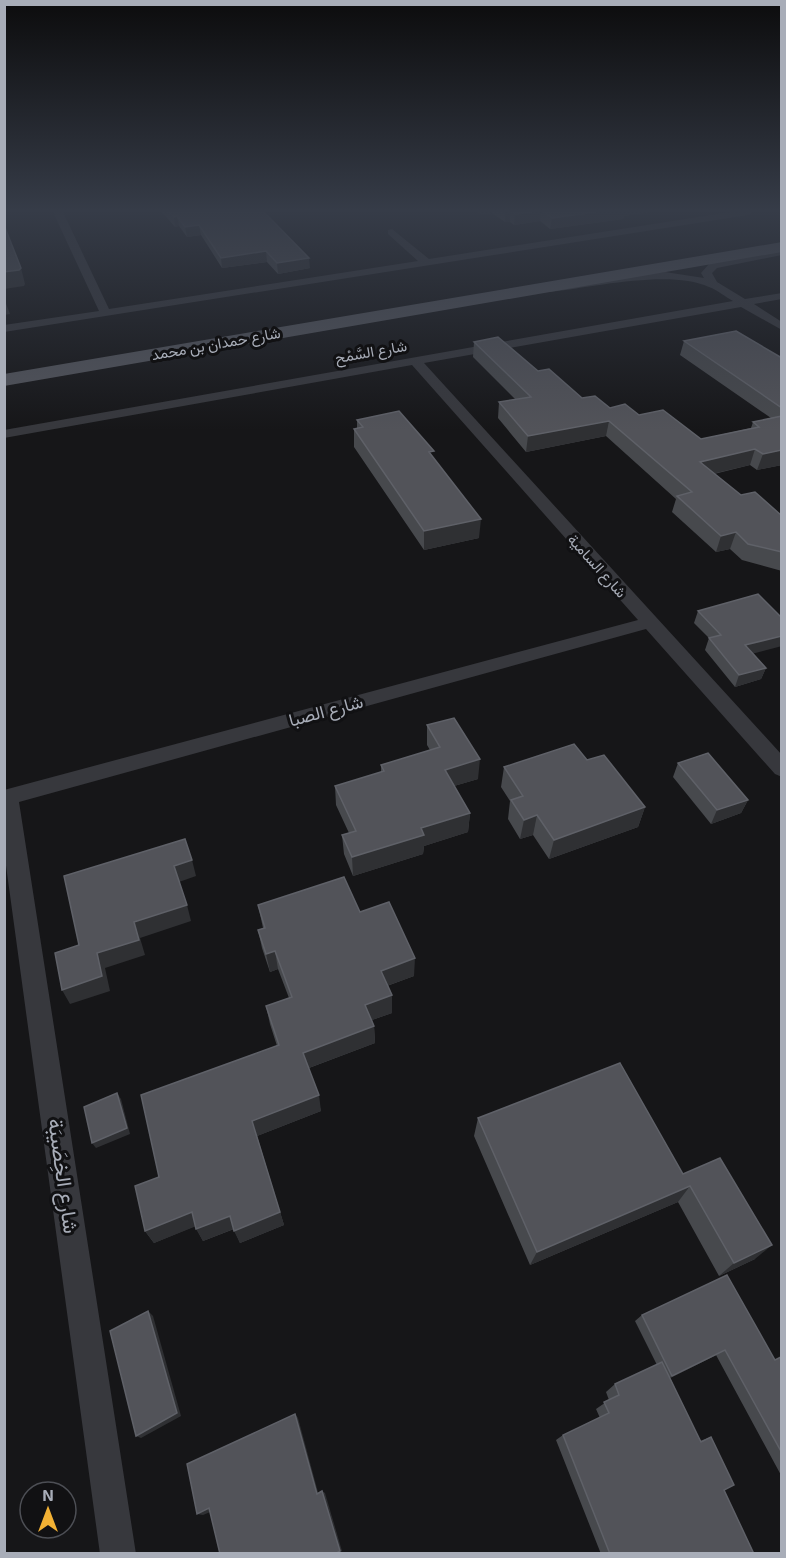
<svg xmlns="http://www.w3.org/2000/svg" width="786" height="1558" font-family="'Exo 2',Vazirmatn,sans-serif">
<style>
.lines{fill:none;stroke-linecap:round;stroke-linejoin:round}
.street{fill:#37383d;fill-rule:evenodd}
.primary{fill:#53555c;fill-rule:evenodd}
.wall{fill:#47494d}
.shaded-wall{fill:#2f3033}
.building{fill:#525359;stroke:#5f6168;stroke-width:1.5}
.labels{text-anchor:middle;stroke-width:6;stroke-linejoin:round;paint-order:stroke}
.far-street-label{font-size:15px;fill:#a8adb8;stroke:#111113}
.street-label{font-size:18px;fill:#a8adb8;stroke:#111113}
.near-street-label{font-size:21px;fill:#a8adb8;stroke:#111113}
</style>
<rect width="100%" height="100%" fill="#161618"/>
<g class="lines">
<g class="street">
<path d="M53,212H63L109,309L418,261L388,234V230L392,229L429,259L730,212H753L748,215L4,332V325L99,311Z"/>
<path d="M782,249V255L717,268L712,273L717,282L745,299L782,293V299L754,304L782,322V330L741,307L424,363L782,755V777L775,774L646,629L19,802L136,1554H100L4,851V790L638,620L412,365L4,438V430L733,301C725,297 718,290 709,287C671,269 593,287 550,292L544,289L550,286L665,272L704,278L701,273L709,264Z"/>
</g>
<path class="primary" d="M782,242V252L4,386V374Z"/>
</g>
<g class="wall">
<path d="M162,212H264L310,268L278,274L267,262L222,268L201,235L187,237L179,226L175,227Z"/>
<path d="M477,212H649L624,216L623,219L550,229L540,221L514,225L510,222H505L492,213L481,214Z"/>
<path d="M684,341L782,358V465L757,470L750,465L714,474L741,495L782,516V571L742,560L730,549L716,552L672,512L676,499L606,436L526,452L498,418L499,402L516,400L473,357L474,342L538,371L582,398L610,408L639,415L701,439L751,428L753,422L771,418L680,355Z"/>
<path d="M357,420L479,538L424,550L354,447V429H357Z"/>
<path d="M698,611L753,653L766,668L761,679L735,687L705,650L709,638L694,623Z"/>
<path d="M427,725L478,779L454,786L470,813L468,832L424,846L423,854L353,876L344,854L342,835L349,833L336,805L335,786L381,772V765L430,750L427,745Z"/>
<path d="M587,760L645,807L638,827L549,859L533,835L520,839L508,819L510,801L501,787L504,767Z"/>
<path d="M678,763L748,800L741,813L711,824L673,777Z"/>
<path d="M258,905L360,912L414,976L387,986L392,995V1013L372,1020L374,1026L375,1043L309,1068L321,1111L257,1136L284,1225L240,1243L234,1229L203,1241L195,1226L154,1243L145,1231L159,1177L277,1046L270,1024L266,1006L289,998L278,969L270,972L262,948L258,930L263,928Z"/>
<path d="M478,1118L683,1174L755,1259L719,1276L678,1202L530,1265L474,1136Z"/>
<path d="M642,1315L775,1360L782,1358V1477L716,1355L670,1378L700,1441L711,1437L724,1490L754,1554H601L556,1440L563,1435L600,1418L596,1409L609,1400L606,1392L615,1384L657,1365L635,1321Z"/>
</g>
<g class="shaded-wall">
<path d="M481,212H492V213L481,214Z"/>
<rect x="505" y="212" width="5" height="10"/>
<path d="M532,212H541L540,221L514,225L515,214Z"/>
<path d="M596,212H649L624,216L623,219L550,229L552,218Z"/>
<path d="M177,216L179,226L175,227L174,217Z"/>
<path d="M199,225L201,235L187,237L185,227Z"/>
<path d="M266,251L267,262L222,268L221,258Z"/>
<path d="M309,258L310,268L278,274L277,263Z"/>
<path d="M21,268L25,284L24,286L4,289V272Z"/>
<path d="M4,298L10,314L4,315Z"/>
<path d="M609,421L606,436L526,452L528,436Z"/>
<path d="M755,449L750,465L695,478L700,462Z"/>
<path d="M782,450V465L757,470L763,454Z"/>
<path d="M481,519L479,538L424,550V531Z"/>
<path d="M736,532L730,549L716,552L721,536Z"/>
<path d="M782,636V646L740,657L745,645Z"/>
<path d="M766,668L761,679L735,687L739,675Z"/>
<path d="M480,759L478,779L444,789L445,770Z"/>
<path d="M748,800L741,813L711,824L717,810Z"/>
<path d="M645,807L638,827L549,859L554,840Z"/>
<path d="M470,813L468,832L424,846L423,854L353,876L352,857L421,828Z"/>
<path d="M537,815L533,835L520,839L524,820Z"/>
<path d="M192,860L196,876L179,882L174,866Z"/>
<path d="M187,905L191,921L140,938L145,955L105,968L110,991L70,1004L62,990L97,953L134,922Z"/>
<path d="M275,951L278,969L270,972L266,954Z"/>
<path d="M415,958L414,976L381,988V971Z"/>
<path d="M392,995V1013L366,1022L365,1005Z"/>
<path d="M374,1026L375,1043L306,1069L303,1053Z"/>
<path d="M117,1093L121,1099L130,1134L96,1148L92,1143Z"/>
<path d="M319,1095L321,1111L257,1136L284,1225L240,1243L234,1231L252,1121Z"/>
<path d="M690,1186L678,1202L530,1265L537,1252Z"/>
<path d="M192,1212L199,1225L154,1243L145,1231Z"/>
<path d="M230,1216L236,1228L203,1241L196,1229Z"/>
<path d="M772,1245L755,1259L719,1276L734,1263Z"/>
<path d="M148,1311L153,1316L181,1416L141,1438L136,1436Z"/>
<path d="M725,1350L716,1355L664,1381L672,1376Z"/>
<path d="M295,1414L298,1418L319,1496L317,1494Z"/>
<path d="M322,1491L325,1493L342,1551L337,1554H335Z"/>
<path d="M209,1508L215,1510L203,1515L197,1514Z"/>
</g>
<g class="building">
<path d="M169,212H264L309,258L277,263L266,251L221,258L199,225L185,227L177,216L174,217Z"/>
<path d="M512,212H532L515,214Z"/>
<path d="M543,212H596L552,218Z"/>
<path d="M4,225L21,268L19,270L4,272Z"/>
<path d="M736,331L782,358V408L684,341Z"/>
<path d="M498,337L538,371L549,369L582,398L595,396L610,408L625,404L639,415L663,410L701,439L759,427L753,422L782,416V450L763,454L755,449L700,462L741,495L755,492L782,516V552L748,544L736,532L721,536L677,496L692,492L609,421L528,436L499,402L531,397L474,342Z"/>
<path d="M399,411L434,451L429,452L481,519L424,531L354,429L363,427L357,420Z"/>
<path d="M758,594L782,618V636L745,645L766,668L739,675L709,638L721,635L698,611Z"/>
<path d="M454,718L480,759L445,770L470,813L421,828L424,835L352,857L342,835L356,831L335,786L384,771L381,765L440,747L427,725Z"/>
<path d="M574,744L587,760L604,755L645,807L554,840L537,815L524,820L511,800L523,796L504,767Z"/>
<path d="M708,753L748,800L717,810L678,763Z"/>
<path d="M185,839L192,860L174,866L187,905L134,922L139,940L97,953L102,976L62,990L55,953L79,945L64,876Z"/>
<path d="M344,877L360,912L389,902L415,958L381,971L392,995L365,1005L374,1026L303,1053L319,1095L252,1121L280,1212L234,1231L230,1216L196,1229L192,1212L145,1231L135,1186L159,1177L141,1095L279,1045L266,1006L292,997L275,951L266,954L258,930L265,928L258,905Z"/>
<path d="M620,1063L683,1174L720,1158L772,1245L734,1263L690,1186L537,1252L478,1118Z"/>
<path d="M117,1093L127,1128L92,1143L84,1107Z"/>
<path d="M727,1275L775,1360L781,1357L782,1358V1453L725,1350L672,1376L642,1315Z"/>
<path d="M148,1311L177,1413L136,1436L110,1331Z"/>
<path d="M662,1362L701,1442L711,1437L734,1485L724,1490L754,1554H610L563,1435L609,1413L604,1402L619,1395L615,1384Z"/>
<path d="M295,1414L317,1494L322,1491L340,1551L335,1554H220L209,1508L197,1514L187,1464Z"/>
</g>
<linearGradient id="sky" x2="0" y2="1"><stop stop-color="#0c0c0d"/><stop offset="0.49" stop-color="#363c48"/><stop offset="1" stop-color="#363c48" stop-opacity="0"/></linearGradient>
<rect width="786" height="430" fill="url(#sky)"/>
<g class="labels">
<g class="far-street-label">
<text transform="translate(216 344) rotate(-10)" y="5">شارع حمدان بن محمد</text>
<text transform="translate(371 352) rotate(-10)" y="5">شارع السَّمْح</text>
<text transform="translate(597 566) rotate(48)" y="5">شارع السامية</text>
</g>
<g class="street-label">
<text transform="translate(326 711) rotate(-15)" y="6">شارع الصبا</text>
</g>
<g class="near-street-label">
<text transform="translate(63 1176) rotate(82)" y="7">شارع الخِصَيبَة</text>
</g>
</g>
<rect width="786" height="1558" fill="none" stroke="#a8adb8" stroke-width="12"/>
<g transform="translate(48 1510)"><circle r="28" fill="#111113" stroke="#4d4f55" stroke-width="1.5"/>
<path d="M0-4.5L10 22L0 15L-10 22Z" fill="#f2b134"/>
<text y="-9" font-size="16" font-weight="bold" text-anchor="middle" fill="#a8adb8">N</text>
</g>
</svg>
